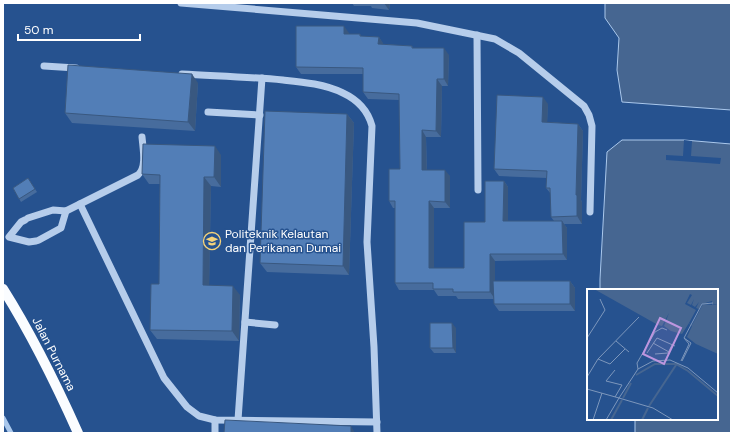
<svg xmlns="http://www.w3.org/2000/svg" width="734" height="436" font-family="'DM Sans',sans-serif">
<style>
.water{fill:#466691;stroke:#aac8ec}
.pier{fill:#26528f}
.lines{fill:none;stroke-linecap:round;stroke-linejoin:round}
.stream{stroke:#aac8ec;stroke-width:5}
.minor{stroke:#b6cdeb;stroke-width:7}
.major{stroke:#fafcff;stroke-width:10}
.wall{fill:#476c9d}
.shaded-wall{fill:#395880}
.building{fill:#527eb7;stroke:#395880}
.labels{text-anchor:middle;stroke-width:3;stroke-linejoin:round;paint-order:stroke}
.poi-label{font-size:12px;fill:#fff;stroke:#26528f;text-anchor:start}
.street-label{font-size:12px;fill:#fff;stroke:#26528f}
.inset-river{fill:none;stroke:#466691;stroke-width:2}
.inset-road{fill:none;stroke:#7d97bc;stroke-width:1}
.view{fill:#bd96df;fill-opacity:0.15;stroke:#bd96df;stroke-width:2}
.inset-edge{fill:none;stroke:#fff;stroke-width:2}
</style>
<rect width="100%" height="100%" fill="#26528f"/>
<g class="water">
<path d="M605,3H731V110L622,102L617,70L619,38L605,18Z"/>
<path d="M622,140H684L731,144V433H635V419H717V290H600V279L607,152Z"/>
</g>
<path class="pier" d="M684,140L692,141L691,156L721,158L720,164L666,160V155L683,156Z"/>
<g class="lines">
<path class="stream" d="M3,418L11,433"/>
<g class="minor">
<path d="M181,3L417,23L495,39L519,53L584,106L589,115L592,126L590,212"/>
<path d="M477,35L478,190"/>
<path d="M44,66L76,68"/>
<path d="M182,74C216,76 250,77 283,80C303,82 325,84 343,93C358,100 368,111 372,126L367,242L374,347L377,433"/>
<path d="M208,112L260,115"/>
<path d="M80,204L164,378L187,407L199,416L215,420L377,422"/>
<path d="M66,211L138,175C147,167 143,149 142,137"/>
<path d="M28,218L53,210L66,211L61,228L39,240"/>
<path d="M25,220L21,222L9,237L29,242L36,241"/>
<path d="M245,322L275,325"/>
<path d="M238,420L262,78"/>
<path d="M215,433V420"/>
</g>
<path class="major" d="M3,289C32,335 56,384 78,433"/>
</g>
<g class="wall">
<path d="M326,3H343L327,4Z"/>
<path d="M352,3H390L389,10L372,8L371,6H354Z"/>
<path d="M349,33V34H360L361,36L379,37L383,44L412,46L413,48L449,55L448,86H442L441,137H426L427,170L450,176V208H434V268H464L504,181L508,187V221H554L551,217V194L546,188L547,178L499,176L494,169L548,104L547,122L578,124L583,131L581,200L582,202V224H564L567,228V260L495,261V281H570L575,288V311H499L494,304V299H458L456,296H438L434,290H399L395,283V208H393L389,201L400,169L399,100L368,99L363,92V74H301L296,67Z"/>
<path d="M198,83L195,131L72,123L65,113Z"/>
<path d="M347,114L354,123L349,275L267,272L260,263Z"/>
<path d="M221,155V187L211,186L209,286L240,295L239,341L157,339L150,330L159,284L160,184H149L142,174Z"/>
<path d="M28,178L37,192L21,202L13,188Z"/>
<path d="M456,328V353H434L430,348Z"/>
</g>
<g class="shaded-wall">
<path d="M384,3H390L389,10Z"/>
<path d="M344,26L349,33V41L344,34Z"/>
<path d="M379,37L383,43V50L378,44Z"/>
<path d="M444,48L449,55L448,86L444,79Z"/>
<path d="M192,74L198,83L195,131L188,122Z"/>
<path d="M437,79L442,86L441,137L436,131Z"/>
<path d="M543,97L548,104L547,129L542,122Z"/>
<path d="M347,114L354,123L349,275L343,266Z"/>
<path d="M578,124L583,131L581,200L582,202V224L577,216L576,195Z"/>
<path d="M422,130L426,137L427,176L422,170Z"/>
<path d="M215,146L221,155V187L214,177Z"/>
<path d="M445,170L450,176V208L445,202Z"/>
<path d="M204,177L211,186L209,295L203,285Z"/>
<path d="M504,181L508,187V228L503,221Z"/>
<path d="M429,201L434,208V274L429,268Z"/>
<path d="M562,221L567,228V260L563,254Z"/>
<path d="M490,254L495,261V299L490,292Z"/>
<path d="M570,281L575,288V311L570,304Z"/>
<path d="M233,286L240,295L239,341L232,331Z"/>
<path d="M452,323L456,328V353L453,348Z"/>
<path d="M351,426L355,433H351Z"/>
</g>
<g class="building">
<path d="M296,26H344V34H360V36L379,37L378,44L412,46V48H444V79H437L436,131L422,130V170H445V202L429,201V268H464V222H485V181H504L503,221H562L563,254H490V292H453V289H433V283H395V201H389V169H400L399,94L363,92V68L296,67Z"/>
<path d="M68,65L192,74L188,122L65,113Z"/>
<path d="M497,95L543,97L542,122L578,124L576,195H577V216L551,217L550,188H546L547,171L494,169Z"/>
<path d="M265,111L347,114L343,266L260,263Z"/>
<path d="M143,144L215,146L214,177H204L203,285L233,286L232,331L150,330L151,284H159L160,175L142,174Z"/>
<path d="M28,178L35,189L19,199L13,188Z"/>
<path d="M493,281H570V304H494Z"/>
<path d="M430,323H452L453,348H430Z"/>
<path d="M225,420L351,426V433H224Z"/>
</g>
<defs>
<g id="university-ring" transform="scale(0.9)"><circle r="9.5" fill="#26528f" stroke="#f5d37b" stroke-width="1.5"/><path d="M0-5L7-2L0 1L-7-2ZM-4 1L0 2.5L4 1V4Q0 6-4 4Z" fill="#f5d37b"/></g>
</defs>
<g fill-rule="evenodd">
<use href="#university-ring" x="212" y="241"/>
</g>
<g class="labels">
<g class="poi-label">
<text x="225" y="238">Politeknik Kelautan<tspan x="225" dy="14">dan Perikanan Dumai</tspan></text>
</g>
<g class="street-label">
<text transform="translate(54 354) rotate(63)" y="4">Jalan Purnama</text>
</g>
</g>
<g transform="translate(587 289)">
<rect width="131" height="131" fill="#26528f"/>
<path d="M7,0H131V65L109,55L100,48L105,37L102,34L95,45L84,42L77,37L82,24L75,37L71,36Z" fill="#466691"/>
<path d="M103,5L105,6L100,14L104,16L107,10L105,16L108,18L112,13L109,19L112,20L115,15L125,12V16L127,15H131L125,16L116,15L105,36L102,34L109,21L98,15Z" fill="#26528f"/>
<path class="inset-river" d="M49,86L68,75H89L101,82L131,107M36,109L44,94M62,117L89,76M24,131L35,111M55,131L61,119"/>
<path class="inset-road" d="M0,49L18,21L13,10M97,49L115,15L126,14M29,52L42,63M66,54L82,63M60,64L70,49L88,57M68,65L81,64L85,56M11,70L23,75L38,60M94,72L102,55L97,49L104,54L95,72M51,80L50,74L68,43L75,39L80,41M28,81L19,92L35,96L28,108M0,88L11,70L52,28M0,100L32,109L51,80L66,72L83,71L101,79L131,104M32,109L66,119L86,131M6,131L15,104M19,131L32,109"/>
<path class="view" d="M73,29L94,39L77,75L56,65Z"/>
<rect width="131" height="131" class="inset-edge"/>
</g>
<rect width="734" height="436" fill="none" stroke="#ffffff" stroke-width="8"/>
<path d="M18 34v6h122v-6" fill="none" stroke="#ffffff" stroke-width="2"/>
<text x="24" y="34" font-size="12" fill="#ffffff" stroke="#26528f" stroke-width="3" paint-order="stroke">50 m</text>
</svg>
